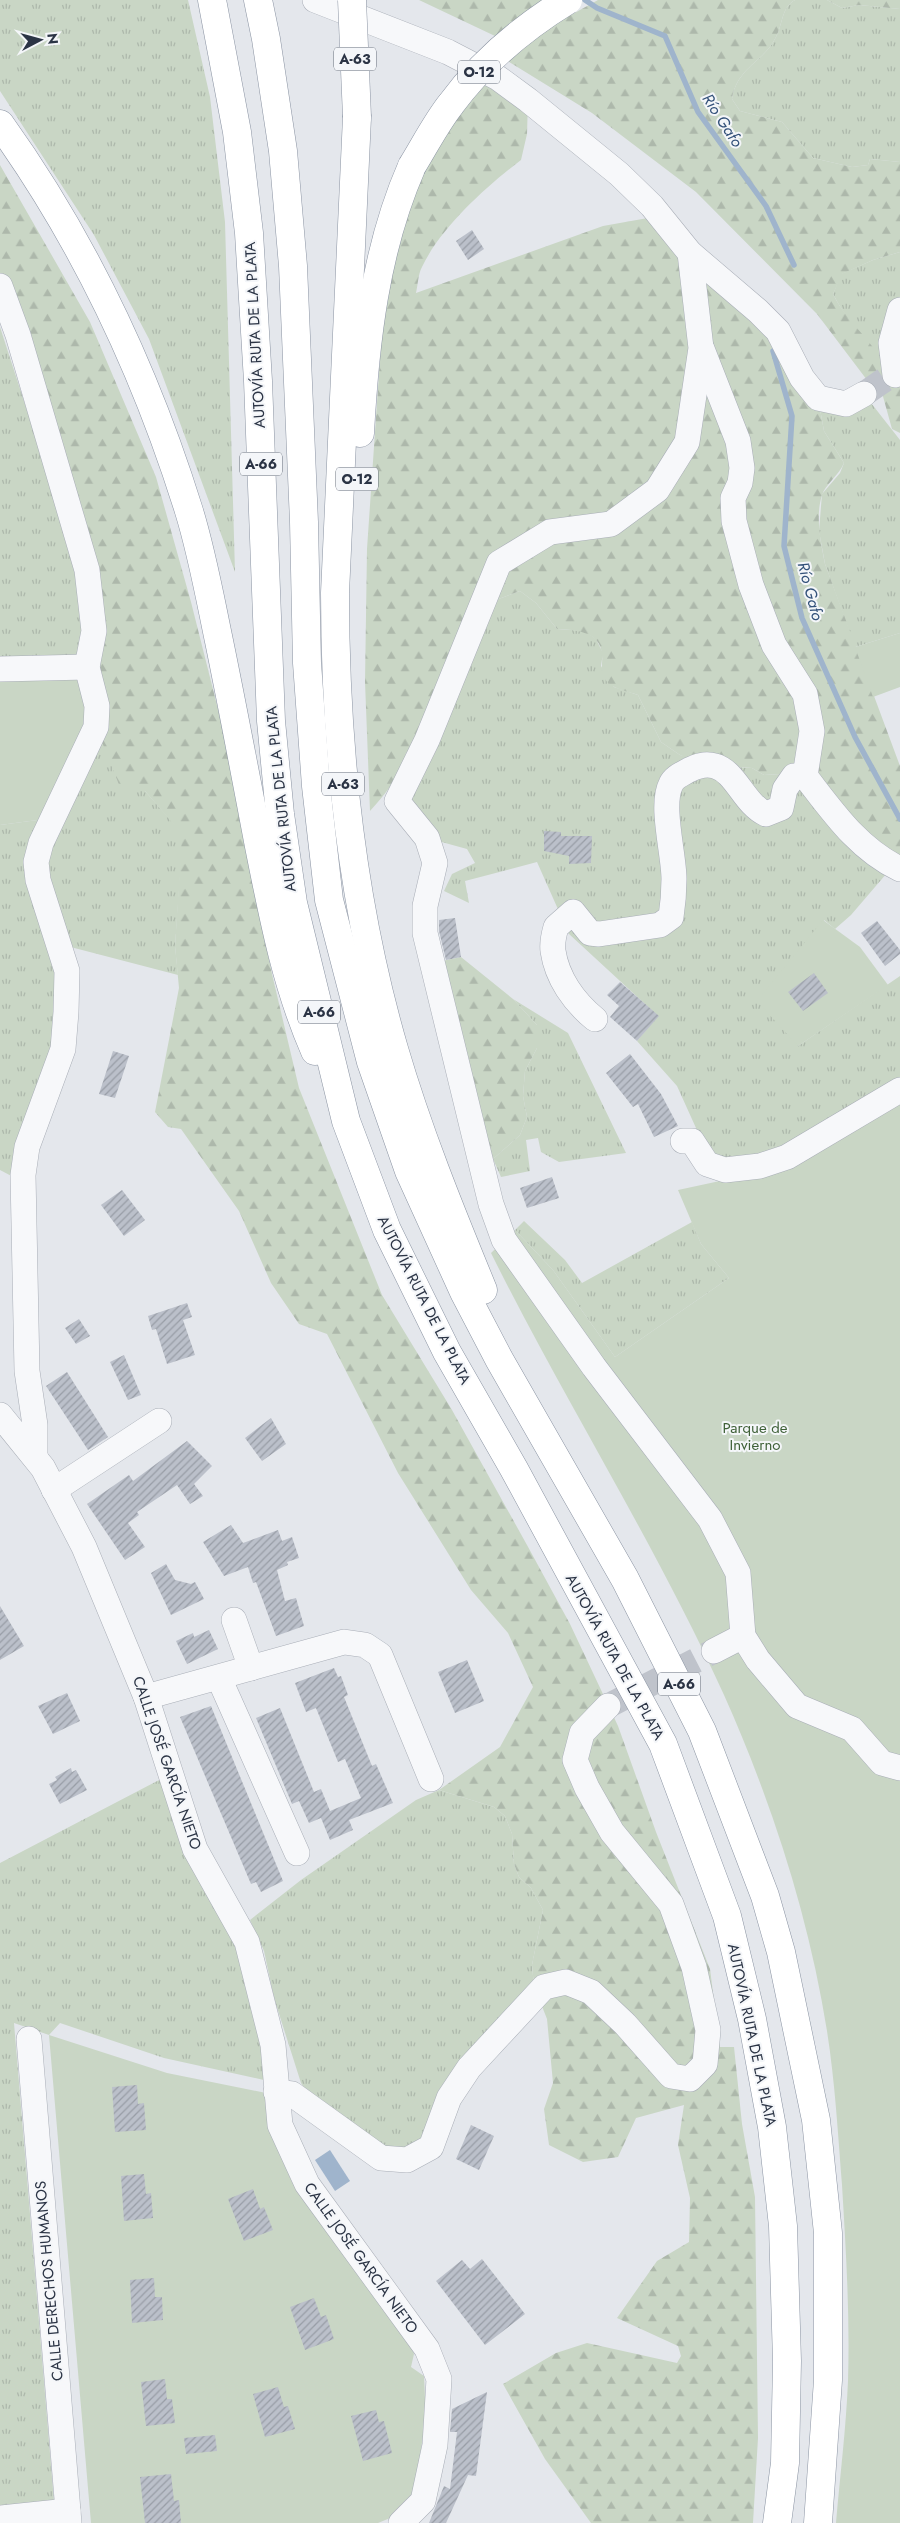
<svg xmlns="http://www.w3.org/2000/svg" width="900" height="2523" font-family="Jost,sans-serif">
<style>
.grass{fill:url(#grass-tufts)}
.forest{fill:url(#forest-firs)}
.green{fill:#c9d6c5}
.water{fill:#9fb4cc}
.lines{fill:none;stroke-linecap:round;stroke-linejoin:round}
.stream{stroke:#9fb4cc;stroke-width:5.5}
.building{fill:url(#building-hatch)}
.minor-tunnel{stroke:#bfc3cb;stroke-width:25;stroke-dasharray:25 12;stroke-linecap:butt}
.minor-casing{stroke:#a9aeb7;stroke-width:26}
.highway-casing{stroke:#8b94a3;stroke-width:29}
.minor{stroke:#f7f8fa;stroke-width:25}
.highway{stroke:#fff;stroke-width:28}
.highway-bridge-casing{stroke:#8b94a3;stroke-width:29;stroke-linecap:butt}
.highway-bridge{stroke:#fff;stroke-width:28}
.labels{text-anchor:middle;stroke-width:4;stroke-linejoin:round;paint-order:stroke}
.shield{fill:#f4f6f9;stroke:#676e7b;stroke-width:1}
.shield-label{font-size:14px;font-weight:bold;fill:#2b3445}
.street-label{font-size:15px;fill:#2b3445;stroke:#f4f6f9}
.park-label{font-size:15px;fill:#3f6138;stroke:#f4f6f9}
.water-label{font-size:16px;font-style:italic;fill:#34527a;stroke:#f4f6f9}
</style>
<defs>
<pattern id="grass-tufts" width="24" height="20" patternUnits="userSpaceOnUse" patternTransform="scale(1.25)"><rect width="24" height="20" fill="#c9d6c5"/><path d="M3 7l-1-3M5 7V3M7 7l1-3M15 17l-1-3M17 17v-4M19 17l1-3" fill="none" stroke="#adb8ab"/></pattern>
<pattern id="forest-firs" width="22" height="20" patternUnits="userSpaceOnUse" patternTransform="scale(1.25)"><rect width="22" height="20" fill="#c9d6c5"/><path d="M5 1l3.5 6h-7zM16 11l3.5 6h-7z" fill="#adb8ab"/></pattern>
<pattern id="building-hatch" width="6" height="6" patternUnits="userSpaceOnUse" patternTransform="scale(1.25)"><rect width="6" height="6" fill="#bbc0ca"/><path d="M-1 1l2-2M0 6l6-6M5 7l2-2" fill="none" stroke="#989da6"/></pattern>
</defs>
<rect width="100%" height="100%" fill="#e4e7ec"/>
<g class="grass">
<path d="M0,0H188L210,97L225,222L235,572L149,339L94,235L0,91Z"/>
<path d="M795,0H827L842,8L859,5L900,9V162L870,159L868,165L852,167L813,158L782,122L740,111L732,99C737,67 764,62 776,37C783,24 781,8 795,0Z"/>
<path d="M900,252V365L885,364C867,341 846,320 833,294L841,274L873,260Z"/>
<path d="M0,327L68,537L87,627L83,657L0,659Z"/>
<path d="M864,394L900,440V633L855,647L825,564L819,531L822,494L840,473L844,463L824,431L818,398Z"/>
<path d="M520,591L536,603L557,629L585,631L596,639L603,653L601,666L614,687L638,695L661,742L680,755L736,767L752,768L764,775L781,774L893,866L851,915L835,929L824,920L798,1046L900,976V1090L786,1157L707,1164L696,1128L677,1086L637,1041L658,1016L569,934L537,862L465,881L469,903L444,891L452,874L475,863L467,849L427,838L397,801L496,600Z"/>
<path d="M96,727L145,791L183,834L175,946L178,975L59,944L41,843Z"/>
<path d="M45,819L60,1024L19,1180L0,1170V825Z"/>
<path d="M513,999L568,1033L626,1153L559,1162L541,1152L538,1138L526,1140L530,1171L501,1177L493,1159L520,1135L527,1117L523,1096L525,1071L537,1048V1025Z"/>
<path d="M524,1221L565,1260L582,1283L692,1222L701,1244L729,1278L615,1357L553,1270L515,1230Z"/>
<path d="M161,1779L236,1946L261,2041L264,2080L164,2058L60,2023L49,2035L14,2023L54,2501L0,2507V1863Z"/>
<path d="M439,1790L494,1807L505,1816L512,1834L514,1864L519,1877L531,1888L543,1910L532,1965L534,1986L423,2143L406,2150L390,2149L312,2099L301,2083L274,1998L264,1951L250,1920L301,1880L416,1800Z"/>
</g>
<g class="forest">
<path d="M419,0H544L532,7L495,36Z"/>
<path d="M598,0H795C781,8 783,24 776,37C764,62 737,67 732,99L740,111L782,122L813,158L852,167L868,165L870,159L900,162V252L873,260L842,274L833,294C841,310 851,321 863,335C876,350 882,362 900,374V433L892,429L879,382L867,380L817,314L696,192L592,113L506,60L551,26Z"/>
<path d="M827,0H900V9L859,5L842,8Z"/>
<path d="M492,76L528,100L527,134L521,160C487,186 441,227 422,267C418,274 418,285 416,293L603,226L659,216L758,311L818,398L824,431L844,463C839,475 825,485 822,495C815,517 821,543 825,564L900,766V869L851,833L781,774L764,775L752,768L704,764L680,755L661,742L638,695C627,691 611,689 604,678C600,671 603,662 602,655C601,631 575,630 557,629L536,603L520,591L496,600L427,740L406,753C400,777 386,793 370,811L365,682L367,549L383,315L401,229L425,170L464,107Z"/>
<path d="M0,165L90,322L156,477L191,602L223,729L272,974L299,1088L382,1295L452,1410L527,1545L570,1624L618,1726L656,1832L710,1969L720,2047H734L742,2124L755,2197L758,2438L753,2523H591L545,2459L503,2384L556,2353L587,2343L677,2363L681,2356L678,2346L617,2318L657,2261L689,2242L690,2198L678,2145L684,2105L636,2118L618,2157L583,2162L549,2145L544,2109L553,2083L547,2019L534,1986L532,1965L543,1910L531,1888L519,1877L514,1864L512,1834L505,1816L494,1807L439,1790L500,1747L533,1687L508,1633L471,1590L398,1473L327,1334L299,1324L271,1283L239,1211L181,1129L168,1127L155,1112L179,988L175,946L182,834L145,791L120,787L96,727L93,631L0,311Z"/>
<path d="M461,957L513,999L537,1025V1048L525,1071L523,1096L527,1117L520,1135L493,1159L483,1149L442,961Z"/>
</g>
<g class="green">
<path d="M900,633V687L873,697L855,647Z"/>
<path d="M0,676L82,680L92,715L45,819L0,825Z"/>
<path d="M823,920L860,947L888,985L798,1046L757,1001Z"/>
<path d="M900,1099V2523H836C840,2476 846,2429 848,2381C850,2316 846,2251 842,2185C838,2134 835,2082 827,2031C809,1917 771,1800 724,1695C655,1543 565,1402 491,1253L515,1230L553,1270L615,1357L729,1278L701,1244L678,1190L776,1169Z"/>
<path d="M49,2035L167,2073L266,2093L273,2133L292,2182L411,2345L414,2354L411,2367L424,2376L426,2418L414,2493L395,2516L378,2523H91Z"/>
</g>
<path class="water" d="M330,2150L350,2181L335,2191L315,2160Z"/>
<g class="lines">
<g class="stream">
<path d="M585,0L597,8L665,36L698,112L766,206L794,265"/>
<path d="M773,351L792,416L784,546L802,618L855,737L900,819"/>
</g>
</g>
<g class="building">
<path d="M472,230L484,249L468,260L456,241Z"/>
<path d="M544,831L561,832V836H592L591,863L569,864V856L544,851Z"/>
<path d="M455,918L461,957L446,960L439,931V920Z"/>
<path d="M877,921L900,950V954L885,966L861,933Z"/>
<path d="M814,973L828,993L803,1011L788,992Z"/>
<path d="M620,982L659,1016L637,1041L610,1017L619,1006L607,995Z"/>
<path d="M113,1051L129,1056L115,1098L99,1094Z"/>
<path d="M630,1054L661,1094L678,1126L654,1137L638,1104L633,1107L606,1073Z"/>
<path d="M552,1177L559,1198L527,1208L520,1188Z"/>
<path d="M122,1190L145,1220L124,1236L101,1205Z"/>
<path d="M187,1303L192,1317L183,1320L195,1355L167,1364L156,1329L152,1330L148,1316Z"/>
<path d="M79,1319L90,1336L76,1344L65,1328Z"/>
<path d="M124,1355L141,1395L128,1400L110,1362Z"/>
<path d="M67,1372L108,1437L88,1450L46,1386Z"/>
<path d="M271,1418L286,1444L262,1461L245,1438Z"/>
<path d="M187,1441L212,1466L194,1484L203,1496L190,1504L177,1485L137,1512L139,1515L128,1523L145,1547L125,1560L87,1504L129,1475L133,1481Z"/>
<path d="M231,1525L243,1543L278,1530L282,1541L292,1537L299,1558L287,1562L288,1565L277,1570L285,1601L296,1598L304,1626L276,1636L256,1582L253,1583L248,1567L224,1576L203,1542Z"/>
<path d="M166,1564L175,1580L191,1584L195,1582L204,1599L171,1615L151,1573Z"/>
<path d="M0,1606L24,1646L0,1660Z"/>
<path d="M209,1630L218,1649L187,1664L176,1641L193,1633L194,1637Z"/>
<path d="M467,1660L484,1701L455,1713L438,1672Z"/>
<path d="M334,1668L338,1677L341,1676L348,1695L344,1697L372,1766L376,1764L393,1803L349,1820L353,1830L330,1840L321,1818L309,1823L299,1801L292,1804L256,1718L280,1708L314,1792L321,1789L330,1811L361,1798L345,1759L338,1762L316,1708L306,1712L295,1683Z"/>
<path d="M67,1693L80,1721L53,1734L38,1706Z"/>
<path d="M211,1706L283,1881L261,1892L256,1882L251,1884L180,1717Z"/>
<path d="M71,1768L72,1772L76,1770L87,1790L60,1804L49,1784L57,1780L55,1777Z"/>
<path d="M137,2085L138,2104L144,2103L146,2130L115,2132L112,2087Z"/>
<path d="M471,2125L494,2136L479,2170L456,2159Z"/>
<path d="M144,2174L146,2194L151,2193L153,2218L124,2221L121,2176Z"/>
<path d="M253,2189L260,2209L264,2207L273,2230L244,2241L228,2199Z"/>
<path d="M482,2259L525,2314L485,2345L436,2281L462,2260L470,2269Z"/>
<path d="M154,2278L155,2297H162L163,2320L132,2323L130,2280Z"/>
<path d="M314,2298L321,2317L326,2315L334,2339L305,2350L290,2307Z"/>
<path d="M165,2379L167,2399H172L175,2423L146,2426L141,2382Z"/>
<path d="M278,2387L284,2407L288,2406L295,2429L265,2437L253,2394Z"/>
<path d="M487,2392L476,2476L468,2475L446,2523H429L444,2486L450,2489L457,2432H450L452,2409Z"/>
<path d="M376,2410L379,2422L384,2421L392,2453L363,2461L351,2416Z"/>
<path d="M215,2435L217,2451L186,2454L184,2438Z"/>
<path d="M171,2474L174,2501L179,2500L181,2523H145L140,2477Z"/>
</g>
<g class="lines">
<g class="minor-tunnel">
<path d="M864,394L890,376"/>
<path d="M608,1706L714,1651"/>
</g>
<g class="minor-casing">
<g id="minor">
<path d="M315,0L448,52L498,78L528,100L619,174L652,206L690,253L758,311L778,331L802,378L818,398L846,404L864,394"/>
<path d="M690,253L701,348L687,442L657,490L611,524L550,532L499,563L427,740L397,801L427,838L435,863L425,906V933L491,1204L504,1240L594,1367L710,1519L738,1573L743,1636L758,1660L797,1706L852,1729L882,1763L900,1768"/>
<path d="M0,286L18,335L87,570L94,631L87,667L97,706L96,727L41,843L36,862L38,880L67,971L66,1012L63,1049L27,1147L23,1175L27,1371L35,1425V1457"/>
<path d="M702,349L738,441L742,468L740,483L733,498L734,521L751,585L774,645L805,694L812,731L805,776"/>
<path d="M895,375L891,343L900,310"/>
<path d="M0,669L87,667"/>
<path d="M595,1019C574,1002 557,978 553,951C552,944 554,934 556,927L573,912L590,933L599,934L660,925L671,917C673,904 674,892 674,879C674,854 660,805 671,784C674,777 682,774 689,770C697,766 705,763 715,766C736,772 744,804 766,814L781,808L785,789L794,776H805C833,812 858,849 900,869"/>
<path d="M683,1141H692L707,1164L725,1170L760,1166L787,1157L900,1090"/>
<path d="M0,1415L43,1468L84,1547L146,1697L195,1849L247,1942L273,2045L280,2125L307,2184L427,2349L439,2379L435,2445L423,2501L401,2523"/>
<path d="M54,1490L159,1421"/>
<path d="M234,1620L251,1668"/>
<path d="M714,1651L743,1636"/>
<path d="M219,1678L297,1853"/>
<path d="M146,1697L344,1642L365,1645L380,1655L431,1779"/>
<path d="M29,2039L69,2523"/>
<path d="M276,2092L292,2094L381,2158L407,2160L431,2147L449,2098L469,2068L544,1987L566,1982L591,1992L625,2024L671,2076L690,2079L705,2064L708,2030L694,1967L671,1904L612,1832L587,1788L575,1760L582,1733L608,1706"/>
<path d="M0,2518L68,2511"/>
</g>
</g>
<g class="highway-casing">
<g id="highway">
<path d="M212,0L237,132L249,233L258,381L271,721L280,814L293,903L346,1121L387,1230L447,1352L514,1469L663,1744L727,1916L752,2019L772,2127L783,2226L787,2361L785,2463L777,2523"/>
<path d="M258,0L266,39L283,151L293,266L304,522L307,663L316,786L329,900L371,1062L409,1171L464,1292L499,1359L625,1579L702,1731L765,1896L781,1952L816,2120L828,2233V2380L818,2523"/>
<path d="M357,117L335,593C335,747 351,901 394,1049C418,1131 450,1210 483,1290"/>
<path d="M0,124C84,241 146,373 189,511C202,553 210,598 219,641C233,709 246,778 259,846C273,916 286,985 315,1051"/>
<path d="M360,433C365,342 375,250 412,166"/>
</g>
</g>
<use href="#minor" class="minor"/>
<use href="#highway" class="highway"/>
<g class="highway-bridge-casing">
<g id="highway-bridge">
<path d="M352,0L357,117"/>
<path d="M412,166C425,145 436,123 451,104C482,62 524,27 568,0"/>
</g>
</g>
<use href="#highway-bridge" class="highway-bridge"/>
</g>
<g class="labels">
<g class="shield">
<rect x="334" y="47.5" width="42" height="23" rx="4"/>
<rect x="458" y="60.5" width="42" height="23" rx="4"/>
<rect x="240" y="452.5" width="42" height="23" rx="4"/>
<rect x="336" y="467.5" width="42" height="23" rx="4"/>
<rect x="322" y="772.5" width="42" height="23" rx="4"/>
<rect x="298" y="1000.5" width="42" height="23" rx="4"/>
<rect x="658" y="1672.5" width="42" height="23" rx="4"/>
</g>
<g class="shield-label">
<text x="355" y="64">A-63</text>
<text x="479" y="77">O-12</text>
<text x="261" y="469">A-66</text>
<text x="357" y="484">O-12</text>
<text x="343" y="789">A-63</text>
<text x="319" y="1017">A-66</text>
<text x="679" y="1689">A-66</text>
</g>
<g class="street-label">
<text transform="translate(255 335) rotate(-93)" y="5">AUTOVÍA RUTA DE LA PLATA</text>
<text transform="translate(281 799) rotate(-96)" y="5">AUTOVÍA RUTA DE LA PLATA</text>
<text transform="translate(424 1300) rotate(63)" y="5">AUTOVÍA RUTA DE LA PLATA</text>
<text transform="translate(615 1657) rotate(61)" y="5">AUTOVÍA RUTA DE LA PLATA</text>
<text transform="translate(167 1763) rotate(71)" y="5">CALLE JOSÉ GARCÍA NIETO</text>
<text transform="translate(752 2035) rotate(78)" y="5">AUTOVÍA RUTA DE LA PLATA</text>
<text transform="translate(361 2258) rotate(54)" y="5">CALLE JOSÉ GARCÍA NIETO</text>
<text transform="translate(49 2281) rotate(-95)" y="5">CALLE DERECHOS HUMANOS</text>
</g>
<g class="park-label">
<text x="755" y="1433">Parque de<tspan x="755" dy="17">Invierno</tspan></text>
</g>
<g class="water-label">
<text transform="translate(723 120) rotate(57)" y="6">Río Gafo</text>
<text transform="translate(811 591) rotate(75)" y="6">Río Gafo</text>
</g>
</g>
<g transform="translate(40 40) rotate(84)" stroke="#f4f6f9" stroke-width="4" paint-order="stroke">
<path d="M0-4L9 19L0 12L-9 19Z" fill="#2b3445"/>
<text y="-8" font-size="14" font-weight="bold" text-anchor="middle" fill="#2b3445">N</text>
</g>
</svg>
